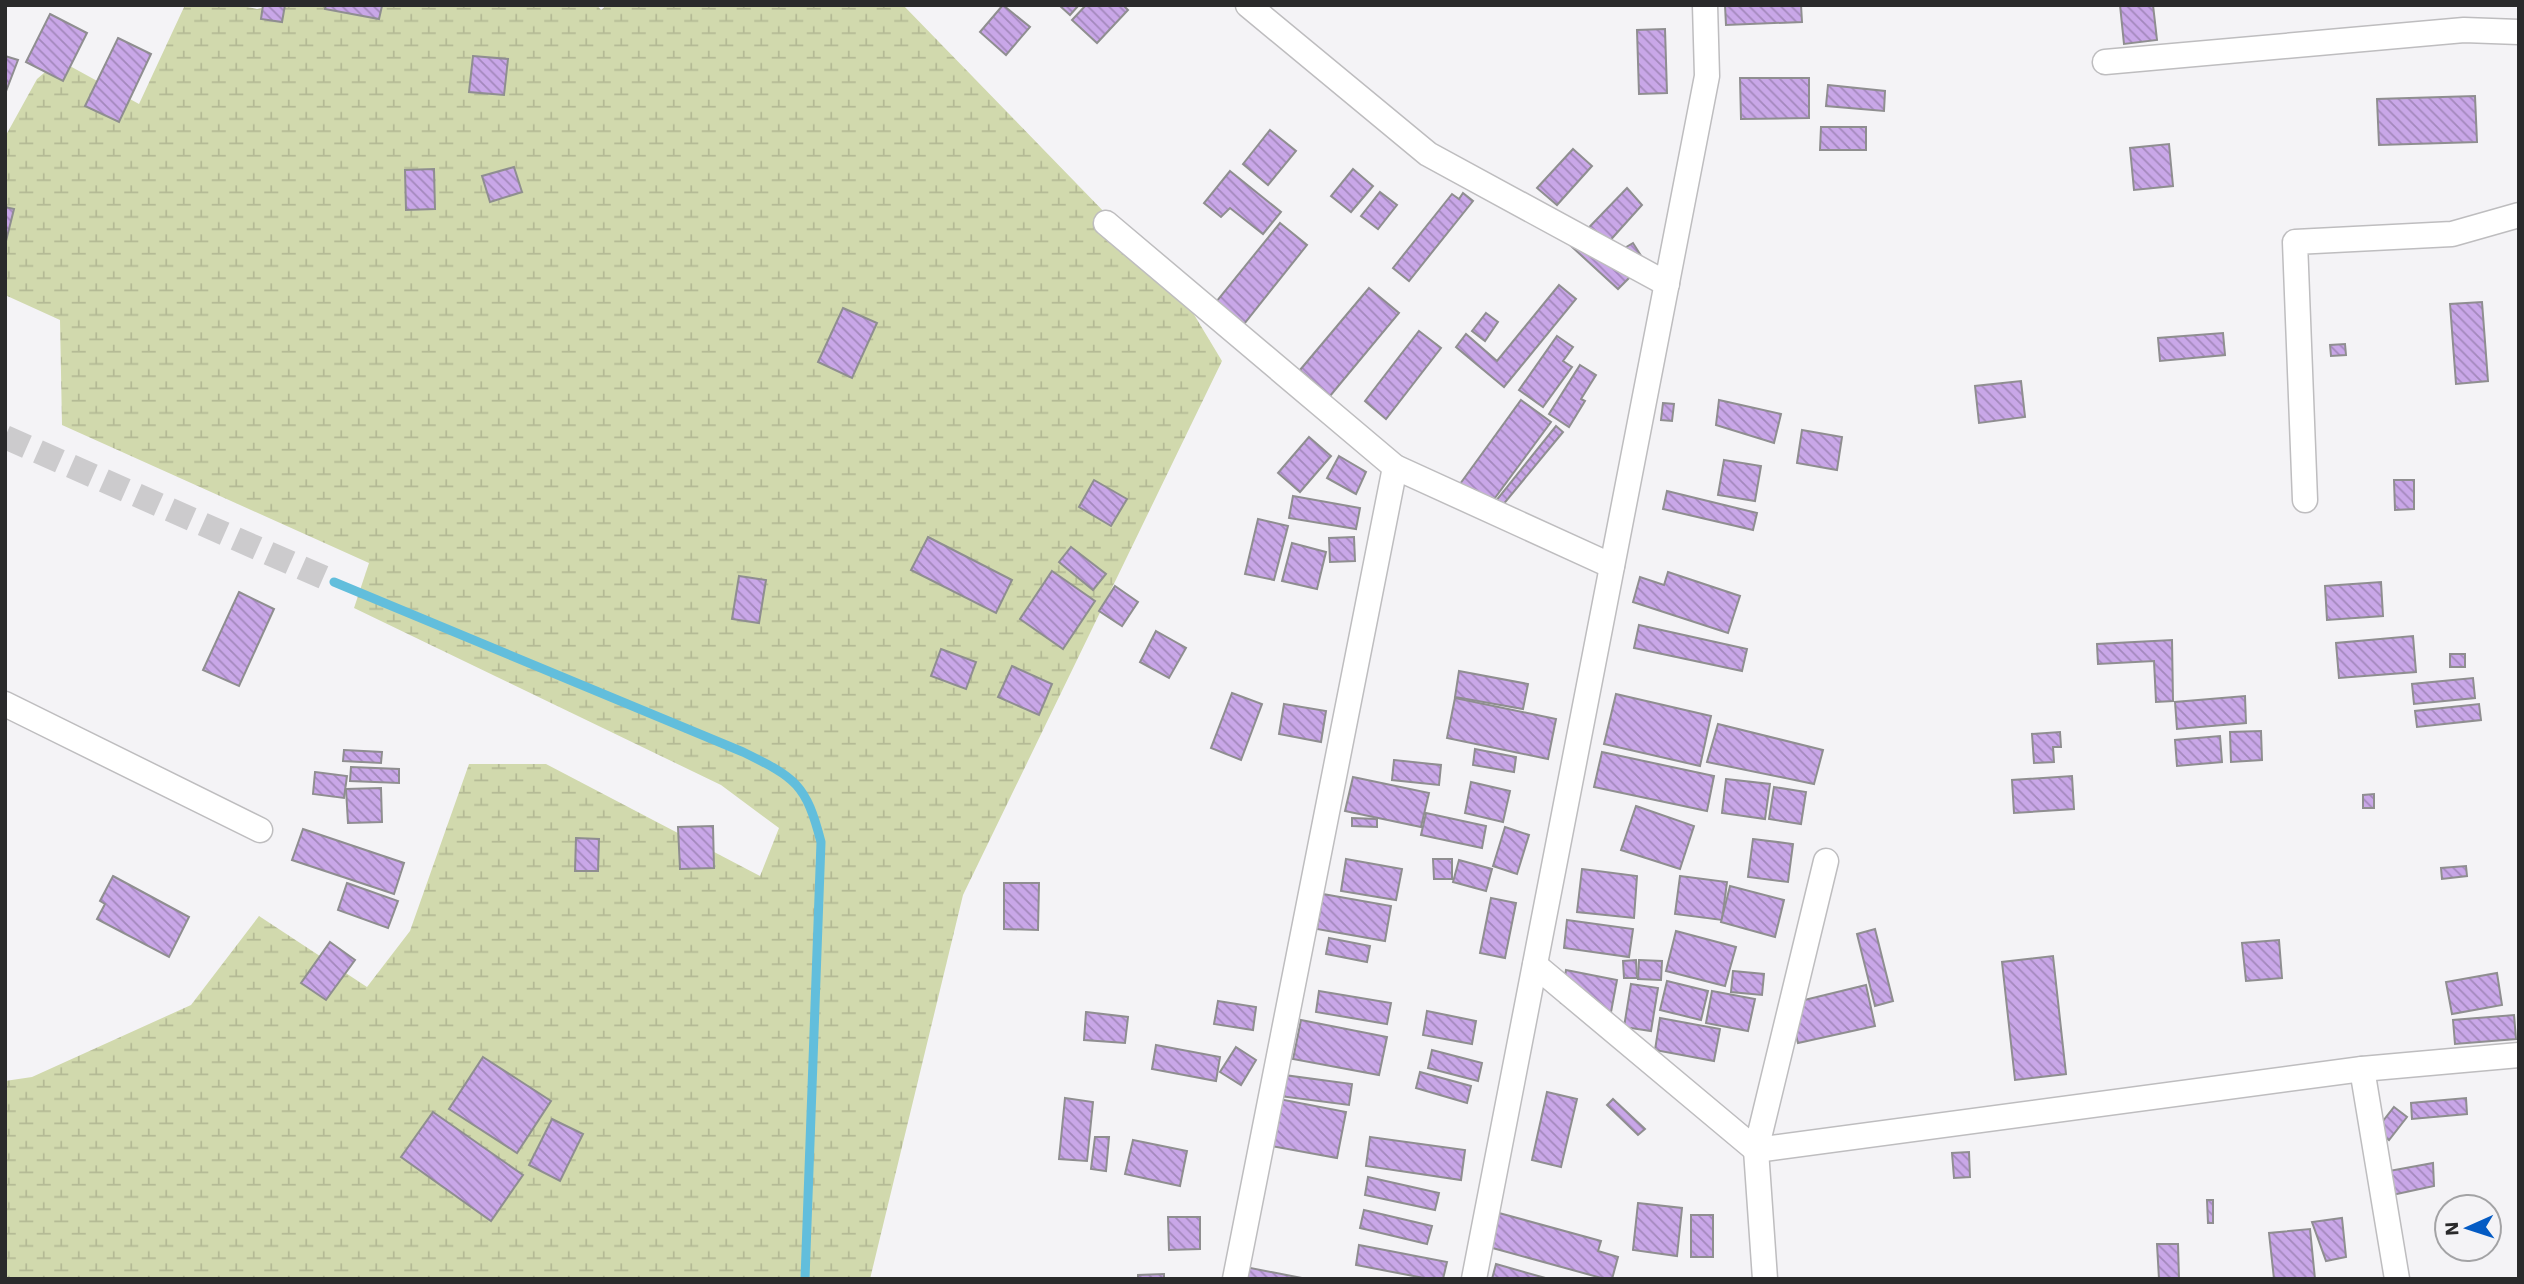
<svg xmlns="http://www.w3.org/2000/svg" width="2524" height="1284" font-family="'Work Sans',sans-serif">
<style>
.wetland{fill:url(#wetland-marsh)}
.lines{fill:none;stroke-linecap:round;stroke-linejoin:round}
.stream{stroke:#62bedc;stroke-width:9}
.building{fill:url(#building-back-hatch);stroke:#8f8e90;stroke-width:2}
.street-tunnel{stroke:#cccbcd;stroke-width:24;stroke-dasharray:24 12;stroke-linecap:butt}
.street-casing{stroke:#bebdbf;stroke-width:27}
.street{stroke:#fff;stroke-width:24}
</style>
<defs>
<pattern id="wetland-marsh" width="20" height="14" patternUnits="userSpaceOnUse" patternTransform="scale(1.75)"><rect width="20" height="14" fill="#d1d9ad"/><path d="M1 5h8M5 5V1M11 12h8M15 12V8" fill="none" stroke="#b4ba95"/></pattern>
<pattern id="building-back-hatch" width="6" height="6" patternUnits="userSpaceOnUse" patternTransform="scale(1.75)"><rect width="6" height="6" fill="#c9a7e8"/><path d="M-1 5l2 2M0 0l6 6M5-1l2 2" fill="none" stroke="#a388bc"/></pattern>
</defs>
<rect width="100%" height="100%" fill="#f4f3f6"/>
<path class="wetland" d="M185,5H238L257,9L277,5H597L601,10L607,5H903L1178,288L1222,361L963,895L870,1279H5V1081L32,1077L191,1005L259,916L367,987L410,931L469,764H546L760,876L779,828L721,785L354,608L369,563L62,425L60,320L5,295V137L37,79L59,60L139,104Z"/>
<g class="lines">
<path class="stream" d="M334,582L743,752C796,778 806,784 821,842L805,1279"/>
</g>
<g class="building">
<path d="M263,5H285L282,22L261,19Z"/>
<path d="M326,5H379L382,6L379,19L325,9Z"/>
<path d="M1003,5L1030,27L1006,55L980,32Z"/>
<path d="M1059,5H1079L1070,15Z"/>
<path d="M1086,5H1123L1128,10L1097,43L1072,20Z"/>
<path d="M1725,5H1801L1802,22L1726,25Z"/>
<path d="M2120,5H2153L2157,40L2124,44Z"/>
<path d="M50,14L87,33L63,81L26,62Z"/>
<path d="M1665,29L1667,93L1639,94L1637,30Z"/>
<path d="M118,38L151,54L119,122L85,106Z"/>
<path d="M5,56L18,60L5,94Z"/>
<path d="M473,56L508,59L504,95L469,92Z"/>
<path d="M1740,78H1809V118L1741,119Z"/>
<path d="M1828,85L1885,91L1884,111L1826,106Z"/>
<path d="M2475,96L2477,142L2379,145L2377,99Z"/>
<path d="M1821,127H1866V150H1820Z"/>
<path d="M1270,130L1296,151L1268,185L1243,164Z"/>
<path d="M2169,144L2173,186L2134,190L2130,148Z"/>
<path d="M1573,149L1592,166L1557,205L1537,188Z"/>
<path d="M514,167L522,192L490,202L482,176Z"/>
<path d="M434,169L435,209L406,210L405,170Z"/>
<path d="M1353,169L1373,186L1351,212L1331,196Z"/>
<path d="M1230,171L1281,212L1263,234L1230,208L1221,217L1204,203Z"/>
<path d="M1627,188L1642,205L1606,245L1616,253L1633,243L1645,262L1618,289L1571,246Z"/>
<path d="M1380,192L1397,205L1378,229L1361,216Z"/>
<path d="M1463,193L1473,201L1409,281L1393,268L1452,194L1459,199Z"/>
<path d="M5,207L14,209L5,245Z"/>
<path d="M1280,223L1307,245L1244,324L1216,302Z"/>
<path d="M1559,285L1576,299L1504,387L1456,347L1466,334L1497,361Z"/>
<path d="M1369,288L1399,313L1330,396L1300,370Z"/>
<path d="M2482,302L2488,381L2456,384L2450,304Z"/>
<path d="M843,308L877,323L852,378L818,362Z"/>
<path d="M1486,313L1498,322L1485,341L1472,331Z"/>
<path d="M1419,331L1441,348L1386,419L1365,401Z"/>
<path d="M2223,333L2225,355L2160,361L2158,338Z"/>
<path d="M1557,336L1573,347L1563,361L1572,367L1543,407L1519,390Z"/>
<path d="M2345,344L2346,355L2331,356L2330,345Z"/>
<path d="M1580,365L1596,375L1581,399L1585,401L1569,427L1549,414Z"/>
<path d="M2021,381L2025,417L1979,423L1975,386Z"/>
<path d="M1521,400L1551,422L1489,506L1460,484Z"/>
<path d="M1719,400L1781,414L1774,443L1716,425Z"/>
<path d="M1663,403L1674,404L1672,421L1661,420Z"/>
<path d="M1556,426L1563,432L1497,512L1491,507Z"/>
<path d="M1802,430L1842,437L1837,470L1797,463Z"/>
<path d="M1309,437L1331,456L1300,492L1278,473Z"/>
<path d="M1339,456L1366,472L1356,494L1327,478Z"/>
<path d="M1724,460L1761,466L1755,501L1718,495Z"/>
<path d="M1094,480L1127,499L1111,526L1079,507Z"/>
<path d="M2394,480H2414V509L2395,510Z"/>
<path d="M1667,491L1757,513L1753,530L1663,509Z"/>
<path d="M1293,496L1360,508L1356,529L1289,518Z"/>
<path d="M1258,519L1288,526L1274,580L1245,574Z"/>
<path d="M928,537L1012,580L996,613L911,570Z"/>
<path d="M1354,537L1355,561L1330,562L1329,538Z"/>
<path d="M1292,543L1326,552L1317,589L1282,581Z"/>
<path d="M1071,547L1106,574L1093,590L1059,562Z"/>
<path d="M1052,571L1095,601L1063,649L1020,619Z"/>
<path d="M1668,572L1740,596L1728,633L1633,602L1640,577L1664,585Z"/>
<path d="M739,576L766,580L759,623L732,619Z"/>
<path d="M2381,582L2383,616L2327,620L2325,586Z"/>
<path d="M1115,586L1138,602L1122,626L1099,611Z"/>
<path d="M239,592L274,609L239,686L203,670Z"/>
<path d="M1639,625L1747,649L1742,671L1634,648Z"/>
<path d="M1156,631L1186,648L1169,678L1140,662Z"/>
<path d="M2413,636L2416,672L2339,678L2336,643Z"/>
<path d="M2172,640L2173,701L2156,702L2154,661L2098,664L2097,644Z"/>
<path d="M941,649L976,662L966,689L931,676Z"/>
<rect x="2450" y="654" width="15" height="13"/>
<path d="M1012,666L1052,684L1039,715L998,697Z"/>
<path d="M1459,671L1528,684L1523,709L1455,697Z"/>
<path d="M2473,678L2475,698L2414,704L2412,684Z"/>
<path d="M1232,693L1262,704L1241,760L1211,748Z"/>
<path d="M1616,694L1711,716L1700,766L1604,744Z"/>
<path d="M2245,696L2246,723L2177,729L2175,702Z"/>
<path d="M1455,698L1556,719L1548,759L1447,738Z"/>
<path d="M1284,704L1326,711L1321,742L1279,734Z"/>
<path d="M2479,704L2481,720L2417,727L2415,711Z"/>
<path d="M1718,724L1823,750L1814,784L1707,762Z"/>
<path d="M2261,731L2262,760L2231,762L2230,732Z"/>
<path d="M2060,732L2061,747H2053L2054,762L2034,763L2032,734Z"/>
<path d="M2220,736L2222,762L2177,766L2175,740Z"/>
<path d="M1475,749L1516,757L1514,772L1473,765Z"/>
<path d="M344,750L382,752L381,763L343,761Z"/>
<path d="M1602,752L1714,776L1707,811L1594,787Z"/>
<path d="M1394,760L1441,765L1439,785L1392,780Z"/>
<path d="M351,767L399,769V783L350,781Z"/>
<path d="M315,772L347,776L344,798L313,794Z"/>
<path d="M2072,776L2074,809L2014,813L2012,780Z"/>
<path d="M1353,777L1429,793L1421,827L1345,811Z"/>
<path d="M1726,779L1770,784L1765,819L1722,813Z"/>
<path d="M1471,782L1510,791L1503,822L1465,813Z"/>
<path d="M1774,787L1806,792L1801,824L1769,819Z"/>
<path d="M381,788L382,822L348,823L346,789Z"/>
<path d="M2374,794V808H2363V795Z"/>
<path d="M1636,806L1694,826L1680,869L1621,850Z"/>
<path d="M1426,813L1486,826L1482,848L1421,835Z"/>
<path d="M1352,818L1377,819V827L1352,826Z"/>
<path d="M713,826L714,868L680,869L678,827Z"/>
<path d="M1505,827L1529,835L1517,874L1493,866Z"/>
<path d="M303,829L404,863L394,894L292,860Z"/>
<path d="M576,838L599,839L598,871H575Z"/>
<path d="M1753,839L1793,844L1788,882L1748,877Z"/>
<path d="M1346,859L1402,869L1396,900L1341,891Z"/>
<path d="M1433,859H1452V879H1434Z"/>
<path d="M1459,860L1492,869L1486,891L1453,882Z"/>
<path d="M2466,866L2467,876L2442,879L2441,868Z"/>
<path d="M1582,869L1637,876L1634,918L1577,912Z"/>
<path d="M113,876L189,917L169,957L97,919L105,904L100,901Z"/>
<path d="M1680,876L1727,882L1722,920L1675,914Z"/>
<path d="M347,883L398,901L388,928L338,910Z"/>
<path d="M1004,883H1039L1038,930L1004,929Z"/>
<path d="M1730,886L1784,900L1775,937L1721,922Z"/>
<path d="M1323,894L1391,906L1385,941L1317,929Z"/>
<path d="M1491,898L1516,903L1505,958L1480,953Z"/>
<path d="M1567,920L1633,929L1629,957L1564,948Z"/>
<path d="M1875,929L1893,1001L1875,1006L1857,934Z"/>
<path d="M1676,931L1736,947L1725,986L1666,971Z"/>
<path d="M1329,938L1370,946L1367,962L1326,954Z"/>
<path d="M2279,940L2282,978L2246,981L2242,943Z"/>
<path d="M330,942L355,960L326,1000L301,983Z"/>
<path d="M2053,956L2066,1074L2015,1080L2002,962Z"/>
<path d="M1636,960L1637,978H1624L1623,961Z"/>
<path d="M1639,960L1662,961L1661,980L1638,979Z"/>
<path d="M1566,970L1617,980L1611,1012L1561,1003Z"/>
<path d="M1733,971L1764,974L1762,995L1731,992Z"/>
<path d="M2497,973L2502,1005L2452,1014L2446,982Z"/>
<path d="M1667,981L1708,991L1701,1020L1660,1010Z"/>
<path d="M1631,984L1658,988L1651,1031L1624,1027Z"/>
<path d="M1866,985L1875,1026L1798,1043L1788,1004Z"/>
<path d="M1319,991L1391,1003L1387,1024L1316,1012Z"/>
<path d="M1712,991L1755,999L1748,1031L1706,1023Z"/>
<path d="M1218,1001L1256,1007L1253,1030L1214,1024Z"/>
<path d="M1427,1011L1476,1021L1472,1044L1423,1035Z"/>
<path d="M1086,1012L1128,1017L1125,1043L1084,1040Z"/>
<path d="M2514,1015L2516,1039L2455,1044L2453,1020Z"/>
<path d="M1660,1018L1720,1029L1714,1061L1655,1050Z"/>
<path d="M1301,1020L1387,1037L1379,1075L1293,1059Z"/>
<path d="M1156,1045L1220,1057L1216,1081L1152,1069Z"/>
<path d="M1236,1047L1256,1060L1241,1085L1220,1072Z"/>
<path d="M1432,1050L1482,1063L1478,1081L1428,1068Z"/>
<path d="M483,1057L551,1101L517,1153L449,1109Z"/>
<path d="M1420,1072L1471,1086L1467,1103L1416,1088Z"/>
<path d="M1269,1073L1352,1084L1349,1105L1265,1094Z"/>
<path d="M1547,1092L1577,1099L1561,1167L1532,1160Z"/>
<path d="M1263,1096L1346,1112L1337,1158L1255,1143Z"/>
<path d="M1065,1098L1093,1102L1087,1161L1059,1159Z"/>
<path d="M2466,1098L2467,1114L2412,1119L2411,1103Z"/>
<path d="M1613,1099L1645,1129L1638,1135L1607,1105Z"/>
<path d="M2394,1107L2407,1117L2389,1140L2376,1130Z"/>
<path d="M433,1112L523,1175L491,1221L401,1157Z"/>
<path d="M552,1119L583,1134L560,1181L529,1165Z"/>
<path d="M1095,1137H1109L1106,1171L1091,1169Z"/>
<path d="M1370,1137L1465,1150L1461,1180L1366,1166Z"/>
<path d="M1133,1140L1187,1151L1180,1186L1125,1174Z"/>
<path d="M1969,1152L1970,1177L1954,1178L1952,1153Z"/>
<path d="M2433,1163L2434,1186L2392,1195L2389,1171Z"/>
<path d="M1368,1177L1439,1193L1435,1210L1365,1195Z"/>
<path d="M2207,1200H2213V1223H2208Z"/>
<path d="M1638,1203L1682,1208L1677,1256L1633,1250Z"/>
<path d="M1364,1210L1432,1226L1427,1244L1360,1228Z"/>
<path d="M1499,1213L1601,1241L1598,1251L1618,1257L1612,1279H1605L1489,1247Z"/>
<rect x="1691" y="1215" width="22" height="42"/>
<path d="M1168,1217H1200V1249L1169,1250Z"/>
<path d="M2342,1218L2346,1257L2326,1261L2312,1222Z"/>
<path d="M2310,1229L2315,1279H2274L2269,1233Z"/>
<path d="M2157,1244H2178L2179,1279H2159Z"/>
<path d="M1359,1245L1447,1262L1443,1279H1429L1356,1265Z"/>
<path d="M1496,1264L1549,1279H1492Z"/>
<path d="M1235,1265L1307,1279H1244Z"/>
<path d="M1164,1274V1279H1138V1275Z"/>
</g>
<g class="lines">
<path class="street-tunnel" d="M5,437L334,582"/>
<g class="street-casing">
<g id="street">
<path d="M1248,5L1428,154L1667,284"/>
<path d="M2105,62L2464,30L2519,32"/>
<path d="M1106,223L1395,467L1612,566"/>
<path d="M2305,500L2295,242L2452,234L2519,215"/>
<path d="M5,704L260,830"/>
<path d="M1535,965L1756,1150L2362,1069L2519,1055"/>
<path d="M2362,1069L2397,1279"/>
<path d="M1235,1279L1395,467"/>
<path d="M1474,1279L1707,76L1705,5"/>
<path d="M1765,1279L1756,1150L1826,861"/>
</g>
</g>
<use href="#street" class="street"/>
</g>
<rect width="2524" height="1284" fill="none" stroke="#2a2a2b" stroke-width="14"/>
<g transform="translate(2468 1228) rotate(267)"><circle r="33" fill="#f4f3f6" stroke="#a3a3a5" stroke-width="2"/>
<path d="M0-5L12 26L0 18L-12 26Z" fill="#045bc4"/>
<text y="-10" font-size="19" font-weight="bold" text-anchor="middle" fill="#2a2a2b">N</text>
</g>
</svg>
